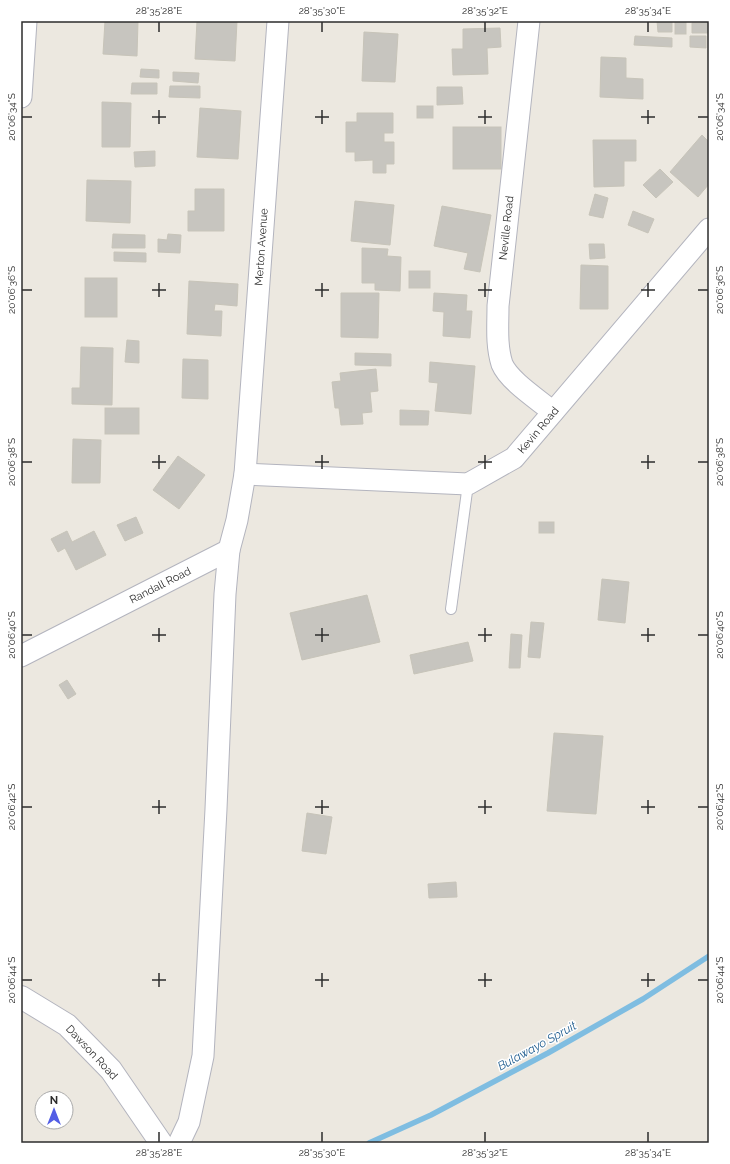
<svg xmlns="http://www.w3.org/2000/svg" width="730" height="1164" font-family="Raleway,sans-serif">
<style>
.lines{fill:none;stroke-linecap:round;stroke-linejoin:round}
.stream{stroke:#7fbde1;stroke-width:5.5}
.building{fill:#c7c5bf;stroke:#c7c4b9}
.lane-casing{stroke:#b3b4be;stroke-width:12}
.street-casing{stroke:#b3b4be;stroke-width:23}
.secondary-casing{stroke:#b3b4be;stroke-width:24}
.lane{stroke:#fff;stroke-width:10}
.street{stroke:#fff;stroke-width:21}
.secondary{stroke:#fff;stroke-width:22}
.ticks{fill:none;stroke:#2c2c2c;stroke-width:1.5}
.labels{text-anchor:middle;stroke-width:3;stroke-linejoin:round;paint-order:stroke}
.street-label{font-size:11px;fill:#2c2c2c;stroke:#fff}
.water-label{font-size:12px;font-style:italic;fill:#1d5b8e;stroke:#fff}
.neatline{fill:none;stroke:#2c2c2c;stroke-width:1.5}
.ticks-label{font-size:10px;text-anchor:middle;fill:#2c2c2c}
</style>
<rect width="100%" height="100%" fill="#ece8e0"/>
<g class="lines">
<path class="stream" d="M369,1143L431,1115L548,1053L643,999L709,956"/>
</g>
<g class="building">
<path d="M105,21H138L137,56L103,54Z"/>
<path d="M197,21H237L235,61L195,59Z"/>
<path d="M657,21H672V32H658Z"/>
<rect x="675" y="21" width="11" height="13"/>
<path d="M701,21H709V33H692V23H701Z"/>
<path d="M500,28L501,47L487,48L488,74L453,75L452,49H463V29Z"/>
<path d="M364,32L398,34L395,82L362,81Z"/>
<path d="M635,36L672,38V47L634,45Z"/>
<path d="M690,36H706V48L690,47Z"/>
<path d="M601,57L626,58V78L643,79V99L600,97Z"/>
<path d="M141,69L159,70V78L140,77Z"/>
<path d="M173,72L199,73L198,83L173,81Z"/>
<path d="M132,83H157V94H131Z"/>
<path d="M170,86H200V98L169,97Z"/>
<path d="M437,87H462L463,104L437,105Z"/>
<path d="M102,102L131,103L130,147H102Z"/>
<rect x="417" y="106" width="16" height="12"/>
<path d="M200,108L241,111L238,159L197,157Z"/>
<path d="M357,113H393V133H384V142H394V164H386V173H373V160L355,161V152H346V122H357Z"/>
<rect x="453" y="127" width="48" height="42"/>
<path d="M702,135L709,142V184L698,197L670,172Z"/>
<path d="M593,140H636V161H624V186L594,187Z"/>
<path d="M155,151V166L135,167L134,152Z"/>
<path d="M660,169L673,182L656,198L643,185Z"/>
<path d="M87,180L131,181L130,223L86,221Z"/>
<path d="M195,189H224V231H188V211H195Z"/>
<path d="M595,194L608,198L603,218L589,215Z"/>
<path d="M355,201L394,205L390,245L351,241Z"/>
<path d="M442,206L491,215L480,272L464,269L468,253L434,246Z"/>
<path d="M633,211L654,219L648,233L628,225Z"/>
<path d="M113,234L145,235V248H112Z"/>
<path d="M168,234L181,235L180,253L158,252V239L167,240Z"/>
<path d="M589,244H604L605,258L590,259Z"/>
<path d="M362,248L388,249L387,256L401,257L400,291L375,290V283H362Z"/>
<path d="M114,252L146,253V262L114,261Z"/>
<path d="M581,265L608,266V309H580Z"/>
<rect x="409" y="271" width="21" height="17"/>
<rect x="85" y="278" width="32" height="39"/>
<path d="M189,281L238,284L237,306L215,304L214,311H222L221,336L187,334Z"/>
<path d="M341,293H379L378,338L341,337Z"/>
<path d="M434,293L467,295L466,311H472L470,338L443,336L444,312L433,311Z"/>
<path d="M127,340L139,341V363L125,362Z"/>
<path d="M81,347L113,348L112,405L72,404V388H80Z"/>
<path d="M355,353L391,354V366L355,365Z"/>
<path d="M183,359L208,360V399L182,398Z"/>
<path d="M430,362L475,366L471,414L435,411L438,383L429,382Z"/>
<path d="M376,369L378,391L370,392L372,412L362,413L363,424L341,425L339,408H335L332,382L341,381L340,373Z"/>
<rect x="105" y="408" width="34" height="26"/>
<path d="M400,410L429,411L428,425H400Z"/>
<path d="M73,439L101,440L100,483H72Z"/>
<path d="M178,456L205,475L179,509L153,490Z"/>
<path d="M136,517L143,533L125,541L117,525Z"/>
<rect x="539" y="522" width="15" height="11"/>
<path d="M67,531L72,542L94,531L106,555L76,570L65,548L58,552L51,539Z"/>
<path d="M602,579L629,582L625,623L598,620Z"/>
<path d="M367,595L380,642L302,660L290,613Z"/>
<path d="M531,622L544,623L540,658L528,657Z"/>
<path d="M511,634L522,635L520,668H509Z"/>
<path d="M468,642L473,661L414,674L410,655Z"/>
<path d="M67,680L76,694L68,699L59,685Z"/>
<path d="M554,733L603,736L596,814L547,811Z"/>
<path d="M307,813L332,817L326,854L302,851Z"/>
<path d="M456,882L457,897L429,898L428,884Z"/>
</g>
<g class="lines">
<g class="lane-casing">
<path id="lane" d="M451,609L468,484"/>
</g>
<g class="street-casing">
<g id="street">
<path d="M529,21L498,306C498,325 496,345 502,364C509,381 539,400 553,412"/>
<path d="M21,97L26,21"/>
<path d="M245,474L468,484L514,458L709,229"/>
<path d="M21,656L229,550L237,520L245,474L278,21"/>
<path d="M179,1143L189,1122L203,1056L216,809L225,594L229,550"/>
</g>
</g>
<g class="secondary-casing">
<path id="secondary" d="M21,997L67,1025L111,1070L161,1143"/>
</g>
<use href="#lane" class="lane"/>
<use href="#street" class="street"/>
<use href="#secondary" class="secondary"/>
</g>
<path class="ticks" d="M159,22V32M322,22V32M485,22V32M648,22V32M159,110V124M322,110V124M485,110V124M648,110V124M22,117H32M152,117H166M315,117H329M478,117H492M641,117H655M698,117H708M159,283V297M322,283V297M485,283V297M648,283V297M22,290H32M152,290H166M315,290H329M478,290H492M641,290H655M698,290H708M159,455V469M322,455V469M485,455V469M648,455V469M22,462H32M152,462H166M315,462H329M478,462H492M641,462H655M698,462H708M159,628V642M322,628V642M485,628V642M648,628V642M22,635H32M152,635H166M315,635H329M478,635H492M641,635H655M698,635H708M159,800V814M322,800V814M485,800V814M648,800V814M22,807H32M152,807H166M315,807H329M478,807H492M641,807H655M698,807H708M159,973V987M322,973V987M485,973V987M648,973V987M22,980H32M152,980H166M315,980H329M478,980H492M641,980H655M698,980H708M159,1132V1142M322,1132V1142M485,1132V1142M648,1132V1142"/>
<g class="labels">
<g class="street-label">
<text transform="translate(506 228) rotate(-84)" y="4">Neville Road</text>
<text transform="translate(261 247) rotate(-86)" y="4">Merton Avenue</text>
<text transform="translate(538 430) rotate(-50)" y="4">Kevin Road</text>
<text transform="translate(160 585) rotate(-27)" y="4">Randall Road</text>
<text transform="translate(92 1052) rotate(47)" y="4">Dawson Road</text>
</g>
<g class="water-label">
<text transform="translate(537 1046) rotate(-29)" y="4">Bulawayo Spruit</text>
</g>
</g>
<rect width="730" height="1164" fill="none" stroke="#ffffff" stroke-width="44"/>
<g transform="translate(54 1110)"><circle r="19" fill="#ffffff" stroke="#ababab"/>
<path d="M0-3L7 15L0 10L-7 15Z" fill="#535ee5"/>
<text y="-6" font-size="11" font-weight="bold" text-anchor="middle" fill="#2c2c2c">N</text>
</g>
<rect x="22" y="22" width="686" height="1120" class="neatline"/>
<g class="ticks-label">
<text x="159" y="14">28°35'28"E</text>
<text x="322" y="14">28°35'30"E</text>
<text x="485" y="14">28°35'32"E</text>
<text x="648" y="14">28°35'34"E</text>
<text transform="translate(11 117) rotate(-90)" y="4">20°06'34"S</text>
<text transform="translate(719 117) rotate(-90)" y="4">20°06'34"S</text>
<text transform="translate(11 290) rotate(-90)" y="4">20°06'36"S</text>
<text transform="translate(719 290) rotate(-90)" y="4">20°06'36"S</text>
<text transform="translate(11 462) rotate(-90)" y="4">20°06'38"S</text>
<text transform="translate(719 462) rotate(-90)" y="4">20°06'38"S</text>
<text transform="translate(11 635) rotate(-90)" y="4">20°06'40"S</text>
<text transform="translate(719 635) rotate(-90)" y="4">20°06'40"S</text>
<text transform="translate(11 807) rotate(-90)" y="4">20°06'42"S</text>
<text transform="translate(719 807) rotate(-90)" y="4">20°06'42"S</text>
<text transform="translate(11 980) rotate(-90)" y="4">20°06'44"S</text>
<text transform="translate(719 980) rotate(-90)" y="4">20°06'44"S</text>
<text x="159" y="1156">28°35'28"E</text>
<text x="322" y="1156">28°35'30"E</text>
<text x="485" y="1156">28°35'32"E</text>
<text x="648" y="1156">28°35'34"E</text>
</g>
</svg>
